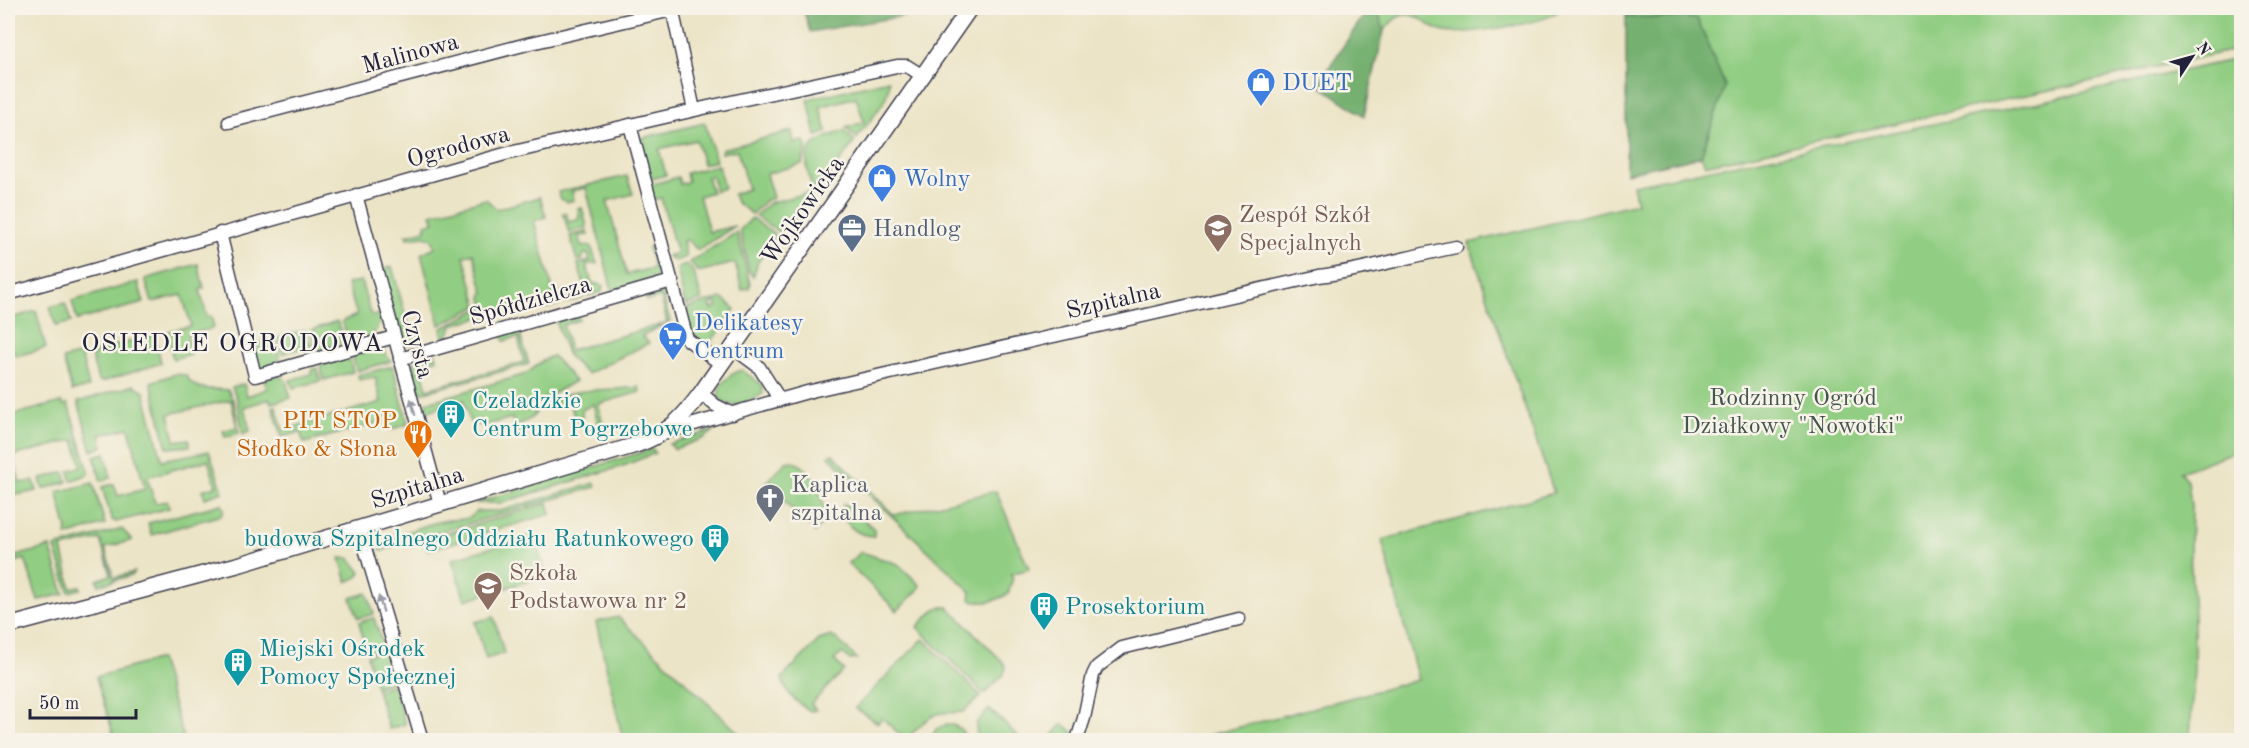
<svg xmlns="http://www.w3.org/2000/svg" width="2249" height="748" font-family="'Old Standard TT',serif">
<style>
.green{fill:#91cd82;stroke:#5a785e;stroke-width:1.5}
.forest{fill:#74b070;stroke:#4b6956;stroke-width:1.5}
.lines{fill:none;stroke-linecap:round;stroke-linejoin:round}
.minor-casing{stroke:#403f50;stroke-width:15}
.tertiary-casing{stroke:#403f50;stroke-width:18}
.minor{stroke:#fff;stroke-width:12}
.tertiary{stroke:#fff;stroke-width:15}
.oneway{fill:#9c9ca7}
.labels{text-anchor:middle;stroke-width:5;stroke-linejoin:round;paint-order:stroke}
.street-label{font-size:24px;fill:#22223b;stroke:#f7f3e8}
.shop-label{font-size:24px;fill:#366cbe;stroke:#f7f3e8;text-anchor:start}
.education-label{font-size:24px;fill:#785e54;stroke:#f7f3e8;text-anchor:start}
.service-label{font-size:24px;fill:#4e5e75;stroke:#f7f3e8;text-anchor:start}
.park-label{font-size:24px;fill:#435550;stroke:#f7f3e8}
.culture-label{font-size:24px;fill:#0d838f;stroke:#f7f3e8;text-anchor:start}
.food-label{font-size:24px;fill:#c56008;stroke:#f7f3e8;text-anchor:end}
.worship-label{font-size:24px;fill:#5b616d;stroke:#f7f3e8;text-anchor:start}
.neighbourhood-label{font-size:26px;letter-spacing:1.5px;fill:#22223b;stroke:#f7f3e8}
</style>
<rect width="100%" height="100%" fill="#f7f3e8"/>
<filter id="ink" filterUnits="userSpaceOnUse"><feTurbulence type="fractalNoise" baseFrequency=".0167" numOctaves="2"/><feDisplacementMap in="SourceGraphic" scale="12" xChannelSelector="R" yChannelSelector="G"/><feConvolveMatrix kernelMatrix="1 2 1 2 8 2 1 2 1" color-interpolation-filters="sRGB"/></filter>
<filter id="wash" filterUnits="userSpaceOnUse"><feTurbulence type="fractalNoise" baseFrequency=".008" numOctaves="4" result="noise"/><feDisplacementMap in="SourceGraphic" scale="24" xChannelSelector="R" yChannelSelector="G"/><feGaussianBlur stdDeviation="1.35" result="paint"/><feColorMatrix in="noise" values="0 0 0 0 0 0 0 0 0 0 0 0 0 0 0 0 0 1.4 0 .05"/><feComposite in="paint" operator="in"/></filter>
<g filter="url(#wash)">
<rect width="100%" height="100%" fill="#ece4c6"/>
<g class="green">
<path d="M1377,8H1561C1559,10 1557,12 1554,14C1540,24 1462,35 1444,32C1430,30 1422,14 1406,15C1396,15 1390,24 1384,31Z"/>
<path d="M1626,8H2241V449L2180,472L2188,481L2191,505L2190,554L2194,615V668L2190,740H1191L1418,680L1382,540L1554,493L1469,243L1637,203L1633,185L2002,110L2232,60L2234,50L1705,165L1701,156L1725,86L1697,18L1626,17Z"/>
<path d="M889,80C891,100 868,122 857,138L846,128L864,122L856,97L820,107L827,132L816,136L808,99Z"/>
<path d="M705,123L716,161L703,164L696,140L659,149L666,175L648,180L639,145L642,138Z"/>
<path d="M792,131L794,143L804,141L807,146L802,164L766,174L773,198L766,200L752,214L736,202L733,194L748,189L737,150L721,153L722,149Z"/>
<path d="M844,131L855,141L835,168L814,190C810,184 809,178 808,172C801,144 822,138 844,131Z"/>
<path d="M718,165L724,188L715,191L712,176L707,177L712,192L699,196L709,232L735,226L698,250L687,240L683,241L686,257L675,261L667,256L677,253L661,198L652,200L650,185L678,177L680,184L688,182L686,173Z"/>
<path d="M627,176L633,194L607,201L627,274L654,268L648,247L653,246L659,272L655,277L612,290L586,188L572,191L574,200L567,202L561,199L558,192Z"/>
<path d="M807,193L813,197L792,221L779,232L755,216L769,203Z"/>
<path d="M540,197L546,217L534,221L554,294L580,288L583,298L540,310L531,303L452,325L449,335L443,337L441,329L483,307L482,294L484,293L473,253L464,256L478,306L440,325L421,254L435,247L432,239L425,236L408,238L406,235L426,230L425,224L434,222L431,214L486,199L497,209Z"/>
<path d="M582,208L587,227L569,233L563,213H566L569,222L579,219L578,209Z"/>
<path d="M752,218L776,236L758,262L753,277L749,271L740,230Z"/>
<path d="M587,231L588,235L579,236L581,245L591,246L597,264H586L592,283L603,285L602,292L587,296L578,264L590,261L588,254H584L582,260L577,261L570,236Z"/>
<path d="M737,232L750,284L749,288L742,290L735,263L698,272L690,262Z"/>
<path d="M198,264L204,288L200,290L207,317L211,316L214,328L187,335L191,354L173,359L167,334L169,331L191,326L182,295L152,302L145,279Z"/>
<path d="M687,264L694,273L702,300L685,305L677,269Z"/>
<path d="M392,267L411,335L416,334L419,342C410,346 406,345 400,336L381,269Z"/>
<path d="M361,281L371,316L382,314L383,317L372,337L349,342L342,321L357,315L347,284Z"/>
<path d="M138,282L144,303L77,320L72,301Z"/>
<path d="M658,291L663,295L670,321L642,336L649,343L587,374L568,356L556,322L561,319L577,314L579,320L563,325L570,350L667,323L661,297L647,301L645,295Z"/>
<path d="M722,298L735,309L705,350L691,338L683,318L687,312L686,308L714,300V303L710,305L712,309L717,307L716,300Z"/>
<path d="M65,303L71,322L56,326L50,307Z"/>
<path d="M36,311L46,348L16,356L14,351L8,353V319Z"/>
<path d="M337,321L344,342L316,351L311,330Z"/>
<path d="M306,330L313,353L304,347L282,354L278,338Z"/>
<path d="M519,331L529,364L421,393L412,366L417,359L436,354L437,359L420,364L427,389L524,362L518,337L504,341L502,335Z"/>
<path d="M155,335L161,363L102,382L98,380L91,355L96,354L95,351Z"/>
<path d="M274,339L280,359L275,368L261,370L258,367L252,352L258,348L257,344Z"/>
<path d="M375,349L382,350L391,361L357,371L352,355Z"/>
<path d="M81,354L89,387L72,391L63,359Z"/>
<path d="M349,356L353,372L324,380L320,365Z"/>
<path d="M553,356L575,381L539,402C536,415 534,419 521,423L522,434L517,436L512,418L483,426L470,422L464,400L422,413L424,406L428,402L523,375C534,370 541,358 553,356Z"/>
<path d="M393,366L408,424L390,430L385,421L304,443L300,432L282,437L273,407L276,406L283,430L381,402L375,377L359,380L358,375Z"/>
<path d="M317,368L321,381L293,388L290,380L311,374L312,369Z"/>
<path d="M742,370L762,385L763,393C756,399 740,405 731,405C726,404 721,400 718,397C718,384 731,373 742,370Z"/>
<path d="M175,374L186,375C194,393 213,388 228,390L234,402L239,433L225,437L223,431L237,427L231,400L169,414L175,441L189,439L190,446L167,448L151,382Z"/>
<path d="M277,375L285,379L291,398L271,403L270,399L244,407L250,431L243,434L237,399L232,387L244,384L247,396L267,389L264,379Z"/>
<path d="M134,385L144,391L162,460L209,451L223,492L205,498L202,490L216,486L208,460L147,477L155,503L168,501L169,508L116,522L112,520L102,487L114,484L118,496L145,489L129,428L100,435L103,446L92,451L78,402Z"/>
<path d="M639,387L640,392L598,404L605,433L601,435L593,404L582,410V418L575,420L570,402L541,409C567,384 607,392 639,387Z"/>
<path d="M62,402L63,405L68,404L89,471L87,475L71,481L69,471L82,466L74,440L13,456L20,483L34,481L37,491L16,495L12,493L8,477V416Z"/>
<path d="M717,429L704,438L675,449L669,444Z"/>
<path d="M653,449L655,453L623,466L501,503H475Z"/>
<path d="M105,453L111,478L101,481L94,456Z"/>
<path d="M833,454L894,515L996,491L1029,569L1011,574L1013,578L1008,594C995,601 983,606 970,599L971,592L829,456Z"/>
<path d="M792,461C815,468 822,498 827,519L815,532L766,483L786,462Z"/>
<path d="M64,472L67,482L43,489L40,479Z"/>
<path d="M93,483L105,524L66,536L67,530L57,492Z"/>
<path d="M595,483L596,487L397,544L383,551L380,550C387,536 431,523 448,520C462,518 465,523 477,511H500Z"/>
<path d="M548,503L551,514L428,550L425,540Z"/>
<path d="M222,504L224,509L222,515L151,535L148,523Z"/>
<path d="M843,504L848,505L874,529V536C857,536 840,523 843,504Z"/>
<path d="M122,529L132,540L105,548L114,578L134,572L133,575L99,585L97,580L111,575L100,539L62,548L71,588L80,586L81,589L69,592L55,547Z"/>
<path d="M534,535L546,576L465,600L452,559Z"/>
<path d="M50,547L64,594L38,600L25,559L8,564V558Z"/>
<path d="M861,552L898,564L920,585L918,590L897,611L848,563Z"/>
<path d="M340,558H349L361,572L358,577L347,582Z"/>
<path d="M367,593L374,614L358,618L351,598Z"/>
<path d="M941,607H948L1003,662L1006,668L1003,675L984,694L917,627L935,609Z"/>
<path d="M494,617L504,653L486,659L475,622Z"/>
<path d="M618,617L746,740H623L596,622Z"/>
<path d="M374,618L384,648L367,653L359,622Z"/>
<path d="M831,636L837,639L857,659L850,660L843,653L834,660L844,670L811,704L816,710L811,711C798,704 785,693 782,678L819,640Z"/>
<path d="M923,639L981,696L963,712C956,713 949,712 942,713C927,715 916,730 906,740L882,718L878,723L855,708Z"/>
<path d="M384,650L393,681L376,687L367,656Z"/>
<path d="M160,659L184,740H115L96,677Z"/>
<path d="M394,684L405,724L389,729L377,690Z"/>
<path d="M989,709L1022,740H977L976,723Z"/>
<path d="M947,724C957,725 964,730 966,740H930L936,729Z"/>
<path d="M1063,724L1073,732L1072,740H1051L1053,735Z"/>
</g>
<g class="forest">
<path d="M803,8H921L922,13L810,32Z"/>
<path d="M1367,8H1377L1384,31L1364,116L1318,84L1368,9Z"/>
<path d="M1626,17L1697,18L1725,86L1701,156L1626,173Z"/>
</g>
</g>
<g filter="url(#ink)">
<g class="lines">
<g class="minor-casing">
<g id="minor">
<path d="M672,8L694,110"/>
<path d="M229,122L531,43L672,10"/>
<path d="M630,125L687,339L721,364"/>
<path d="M356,195L440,504"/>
<path d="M220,233L255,376L394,337"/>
<path d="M8,294L505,154L708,107L897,66H907L923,76"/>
<path d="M732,347L759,367L780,400"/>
<path d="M400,359L672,281"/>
<path d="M701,393L715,405L733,414"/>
<path d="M666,432L811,391L1319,276C1366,270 1410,256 1456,247"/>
<path d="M359,528L422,740"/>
<path d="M1077,740L1084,718L1093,675L1097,667L1122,648L1239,619"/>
</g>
</g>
<g class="tertiary-casing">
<path id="tertiary" d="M8,626L241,564L636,445C667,434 681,420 701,393L970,8"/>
</g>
<use href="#minor" class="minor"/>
<use href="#tertiary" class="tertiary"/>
</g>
<defs><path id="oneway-solid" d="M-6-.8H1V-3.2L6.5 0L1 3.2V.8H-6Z" transform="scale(1.5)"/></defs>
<g class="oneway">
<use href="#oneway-solid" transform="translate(413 407) rotate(-105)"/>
<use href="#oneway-solid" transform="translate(381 604) rotate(-107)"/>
</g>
</g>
<defs>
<g id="shop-pin" transform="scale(1.5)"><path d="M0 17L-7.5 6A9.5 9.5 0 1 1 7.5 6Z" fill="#3f7fe0" stroke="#f7f3e8"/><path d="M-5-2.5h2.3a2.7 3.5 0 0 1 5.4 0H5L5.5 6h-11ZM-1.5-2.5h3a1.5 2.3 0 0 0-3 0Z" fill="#fff"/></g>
<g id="office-pin" transform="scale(1.5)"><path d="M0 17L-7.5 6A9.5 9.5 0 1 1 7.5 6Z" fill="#5c6f8a" stroke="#f7f3e8"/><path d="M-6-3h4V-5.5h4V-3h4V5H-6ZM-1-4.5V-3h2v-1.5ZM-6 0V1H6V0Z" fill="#fff"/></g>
<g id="school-pin" transform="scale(1.5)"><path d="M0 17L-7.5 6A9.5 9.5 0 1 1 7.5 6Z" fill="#8d6e63" stroke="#f7f3e8"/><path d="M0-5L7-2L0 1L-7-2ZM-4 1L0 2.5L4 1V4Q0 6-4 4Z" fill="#fff"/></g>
<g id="supermarket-pin" transform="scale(1.5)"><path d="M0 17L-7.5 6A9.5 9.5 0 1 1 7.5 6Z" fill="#3f7fe0" stroke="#f7f3e8"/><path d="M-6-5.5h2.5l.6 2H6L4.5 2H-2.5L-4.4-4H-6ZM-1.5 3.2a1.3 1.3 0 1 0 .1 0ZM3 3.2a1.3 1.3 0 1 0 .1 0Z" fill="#fff"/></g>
<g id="building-pin" transform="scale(1.5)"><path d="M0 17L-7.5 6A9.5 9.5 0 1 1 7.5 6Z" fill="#0f9aa8" stroke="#f7f3e8"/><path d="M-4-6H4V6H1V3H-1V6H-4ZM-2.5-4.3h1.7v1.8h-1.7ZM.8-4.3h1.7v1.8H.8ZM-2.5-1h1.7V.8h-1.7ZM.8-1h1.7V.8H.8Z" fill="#fff"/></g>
<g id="restaurant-pin" transform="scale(1.5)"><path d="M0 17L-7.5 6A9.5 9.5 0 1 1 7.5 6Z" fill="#e8710a" stroke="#f7f3e8"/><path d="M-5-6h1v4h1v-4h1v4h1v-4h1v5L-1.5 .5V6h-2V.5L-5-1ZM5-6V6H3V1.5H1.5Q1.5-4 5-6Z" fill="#fff"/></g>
<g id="church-pin" transform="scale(1.5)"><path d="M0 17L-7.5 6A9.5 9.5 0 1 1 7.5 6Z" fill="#6b7280" stroke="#f7f3e8"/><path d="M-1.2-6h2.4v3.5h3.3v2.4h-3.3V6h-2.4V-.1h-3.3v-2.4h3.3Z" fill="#fff"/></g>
</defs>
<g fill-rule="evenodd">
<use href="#shop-pin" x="1261" y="82"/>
<use href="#shop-pin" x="882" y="178"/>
<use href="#office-pin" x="852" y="228"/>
<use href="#school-pin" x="1218" y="228"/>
<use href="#supermarket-pin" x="673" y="336"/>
<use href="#building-pin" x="451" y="414"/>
<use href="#restaurant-pin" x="418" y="434"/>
<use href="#church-pin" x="770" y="498"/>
<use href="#building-pin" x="715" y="538"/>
<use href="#school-pin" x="488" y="586"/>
<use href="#building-pin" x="1044" y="606"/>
<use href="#building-pin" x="238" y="662"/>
</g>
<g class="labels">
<g class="street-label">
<text transform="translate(410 53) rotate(-15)" y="8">Malinowa</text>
<text transform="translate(458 146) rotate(-15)" y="8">Ogrodowa</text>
<text transform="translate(802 210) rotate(-55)" y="8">Wojkowicka</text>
<text transform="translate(530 300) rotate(-16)" y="8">Spółdzielcza</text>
<text transform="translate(1113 300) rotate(-13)" y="8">Szpitalna</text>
<text transform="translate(418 344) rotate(75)" y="8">Czysta</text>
<text transform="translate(417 487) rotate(-17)" y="8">Szpitalna</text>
</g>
<g class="shop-label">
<text x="1282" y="90">DUET</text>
<text x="903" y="186">Wolny</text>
<text x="694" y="330">Delikatesy<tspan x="694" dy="28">Centrum</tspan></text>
</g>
<g class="education-label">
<text x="1239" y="222">Zespół Szkół<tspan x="1239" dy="28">Specjalnych</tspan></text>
<text x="509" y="580">Szkoła<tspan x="509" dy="28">Podstawowa nr 2</tspan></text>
</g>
<g class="service-label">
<text x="873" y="236">Handlog</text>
</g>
<g class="park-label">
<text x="1793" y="405">Rodzinny Ogród<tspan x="1793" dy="28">Działkowy "Nowotki"</tspan></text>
</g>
<g class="culture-label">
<text x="472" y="408">Czeladzkie<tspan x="472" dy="28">Centrum Pogrzebowe</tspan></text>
<text x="694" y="546" text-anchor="end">budowa Szpitalnego Oddziału Ratunkowego</text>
<text x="1065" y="614">Prosektorium</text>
<text x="259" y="656">Miejski Ośrodek<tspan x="259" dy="28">Pomocy Społecznej</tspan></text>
</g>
<g class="food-label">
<text x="397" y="428">PIT STOP<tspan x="397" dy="28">Słodko &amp; Słona</tspan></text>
</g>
<g class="worship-label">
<text x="791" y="492">Kaplica<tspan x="791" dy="28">szpitalna</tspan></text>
</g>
<g class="neighbourhood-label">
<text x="233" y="351">OSIEDLE OGRODOWA</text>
</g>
</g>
<rect width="2249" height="748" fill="none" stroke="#f7f3e8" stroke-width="30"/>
<g transform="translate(2192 57) rotate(54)" stroke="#f7f3e8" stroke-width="4.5" paint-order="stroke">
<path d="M0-4.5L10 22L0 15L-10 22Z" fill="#22223b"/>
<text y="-9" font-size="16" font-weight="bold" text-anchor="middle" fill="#22223b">N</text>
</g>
<path d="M30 709v9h106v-9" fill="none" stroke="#22223b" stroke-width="3"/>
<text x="39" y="709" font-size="18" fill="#22223b" stroke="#f7f3e8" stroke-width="4.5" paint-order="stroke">50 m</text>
</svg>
